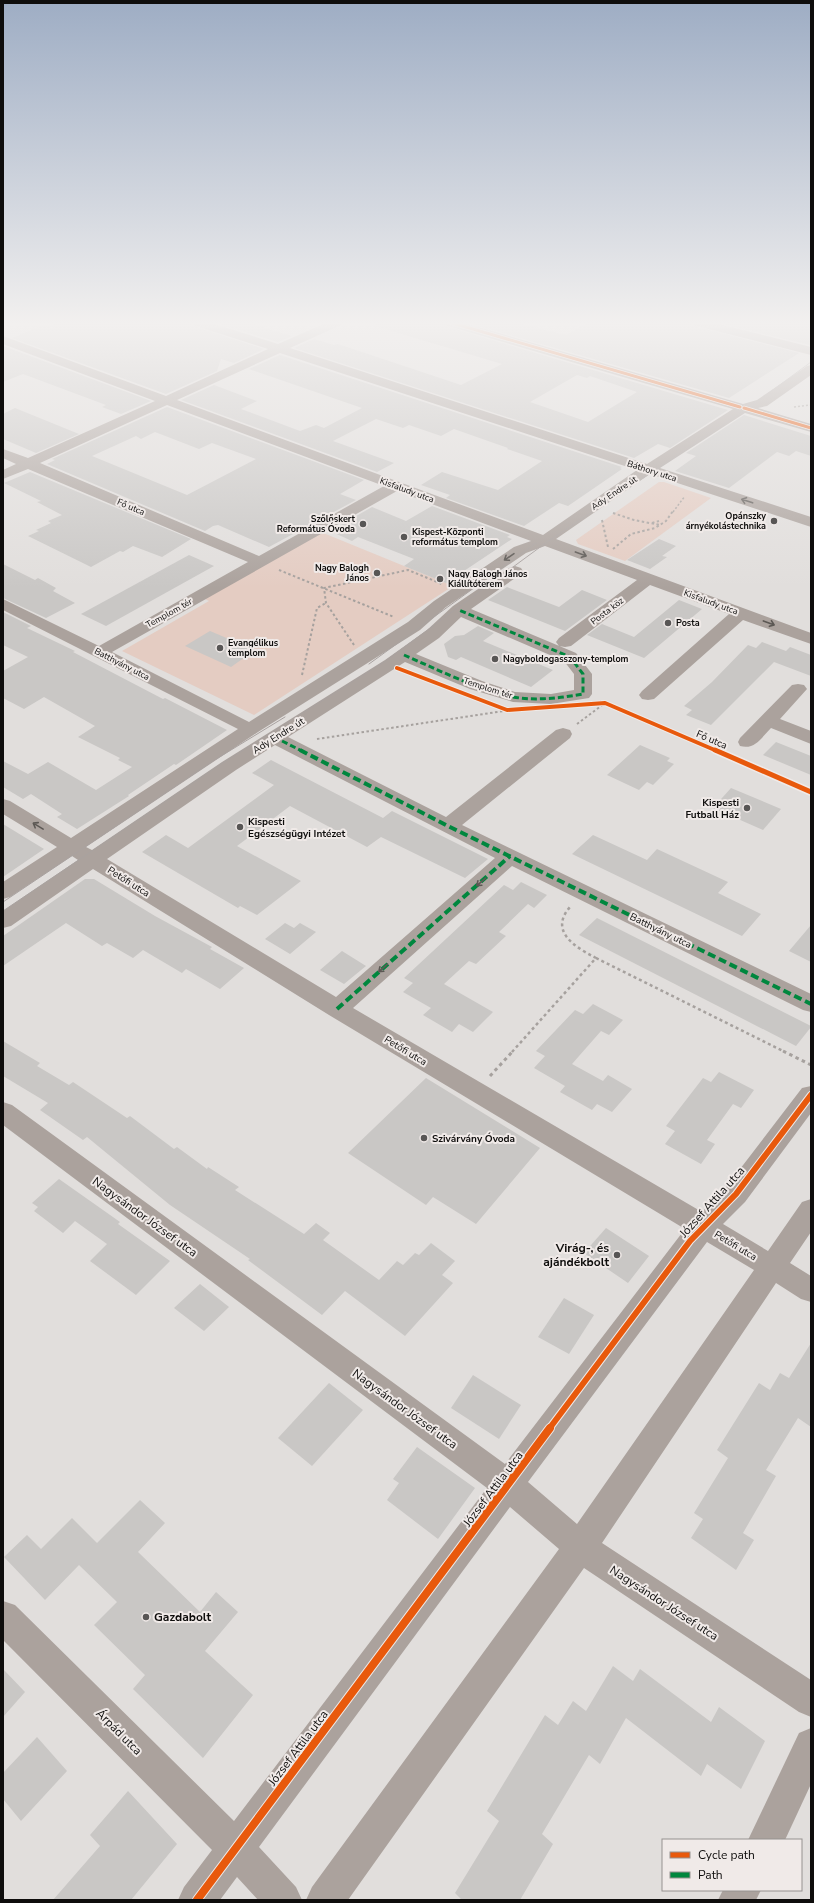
<svg xmlns="http://www.w3.org/2000/svg" width="814" height="1903" font-family="'Nunito Sans',sans-serif">
<style>
.green{fill:#e4ccc2}
.building{fill:#c9c7c5;fill-rule:evenodd}
.lines{fill:none;stroke-linecap:round;stroke-linejoin:round}
.path-far3{stroke:#a6a19e;stroke-width:1.5;stroke-dasharray:2 2;stroke-linecap:butt}
.path-far2{stroke:#a6a19e;stroke-width:2;stroke-dasharray:2.5 2.5;stroke-linecap:butt}
.path-far1{stroke:#a6a19e;stroke-width:2.5;stroke-dasharray:3 3;stroke-linecap:butt}
.path{stroke:#a6a19e;stroke-width:3;stroke-dasharray:3.5 3.5;stroke-linecap:butt}
.minor{fill:#aba29d;fill-rule:evenodd}
.tram{stroke:#a9a2a0;stroke-width:1}
.quiet-far1{stroke:#00873e;stroke-width:3;stroke-dasharray:6 3;stroke-linecap:butt}
.quiet{stroke:#00873e;stroke-width:4;stroke-dasharray:8 4;stroke-linecap:butt}
.cycleway-far4-casing{stroke:#f0eae8;stroke-width:4.5}
.cycleway-far3-casing{stroke:#f0eae8;stroke-width:6}
.cycleway-far2-casing{stroke:#f0eae8;stroke-width:8}
.cycleway-far1-casing{stroke:#f0eae8;stroke-width:8}
.cycleway-casing{stroke:#f0eae8;stroke-width:10}
.cycleway-far4{stroke:#e8590c;stroke-width:3}
.cycleway-far3{stroke:#e8590c;stroke-width:4}
.cycleway-far2{stroke:#e8590c;stroke-width:5}
.cycleway-far1{stroke:#e8590c;stroke-width:6}
.cycleway{stroke:#e8590c;stroke-width:8}
.oneway{stroke:#5c5854}
.poi-dot{fill:#585655;stroke:#f0eae8;stroke-width:1.5}
.labels{text-anchor:middle;stroke-width:4;stroke-linejoin:round;paint-order:stroke}
.far-street-label{font-size:9px;fill:#0e0d0c;stroke:#f0eae8}
.far-poi-label{font-size:9px;font-weight:bold;fill:#0e0d0c;stroke:#f0eae8;text-anchor:start}
.street-label{font-size:10px;fill:#0e0d0c;stroke:#f0eae8}
.poi-label{font-size:10px;font-weight:bold;fill:#0e0d0c;stroke:#f0eae8;text-anchor:start}
.near-street-label{font-size:12px;fill:#0e0d0c;stroke:#f0eae8}
.near-poi-label{font-size:12px;font-weight:bold;fill:#0e0d0c;stroke:#f0eae8;text-anchor:end}
</style>
<rect width="100%" height="100%" fill="#e1dedc"/>
<g class="green">
<path d="M659,482H664L711,498L625,561L578,544L576,540Z"/>
<path d="M316,530L453,586L254,715L122,651L209,601L199,596Z"/>
</g>
<g class="building">
<path d="M55,322H190L193,326L264,349L234,363L221,359L217,371L166,394L12,338L43,325L53,329Z"/>
<path d="M212,322H245L292,336L278,342Z"/>
<path d="M376,322H442L445,326L728,410L670,448L658,444L634,458L294,348L314,339L334,345L338,344L461,385L502,364L375,326ZM577,375L587,378L590,376L637,392L588,422L530,402Z"/>
<path d="M465,322H514L566,335L589,322H690L693,326L799,353L729,398Z"/>
<path d="M715,322H811V345H810Z"/>
<path d="M3,346L151,401L121,414L102,407L106,405L23,374L3,382Z"/>
<path d="M280,355L622,467L620,468L622,469L568,506L559,503L524,526L446,498L450,495L421,485L442,472L498,490L542,461L507,449L508,448L454,429L441,436L409,425L403,428L376,419L333,441L394,463L377,472L181,400L214,385L257,401L241,409L300,431L316,425L324,428L362,408L249,369Z"/>
<path d="M167,407L364,480L340,494L356,500L269,547L218,525L213,526L205,531L47,464L55,460L52,459ZM155,432L199,449L212,443L256,459L187,495L92,456L136,436L141,439Z"/>
<path d="M15,408L79,434L36,453L3,439V414Z"/>
<path d="M744,415L811,436V456L796,451L789,456L777,452L729,488L675,471L696,456L686,453Z"/>
<path d="M30,472L191,539L162,557L133,546L123,552L120,551L91,567L28,536L39,531L36,530L51,523L48,521L62,515L37,502L41,501L4,483Z"/>
<path d="M432,506L510,535L507,537L512,539L446,583L404,566L414,559L358,537L352,541L330,531L372,507L406,521Z"/>
<path d="M659,539L676,546L662,556L667,557L650,569L627,560Z"/>
<path d="M189,555L214,566L106,626L81,614Z"/>
<path d="M3,564L35,580L38,578L56,588L53,591L75,603L46,618L3,598Z"/>
<path d="M507,587L559,607L582,590L607,600L565,631L488,600Z"/>
<path d="M679,600L702,609L644,658L587,635L602,624L634,637Z"/>
<path d="M3,612L31,626L27,628L75,651L73,652L163,699L165,698L227,730L176,765L174,764L128,795L129,796L77,829L57,817L62,814L31,794L23,799L3,787V761L28,774L48,762L96,790L132,767L118,760L120,758L78,737L95,726L44,697L24,709L3,698V671L28,657L3,645Z"/>
<path d="M478,626L494,633L483,641L553,670L531,687L461,657L456,660L448,657L444,644L455,636L464,635Z"/>
<path d="M210,631L255,650L231,667L185,646Z"/>
<path d="M762,642L786,651L790,647L811,655V676L774,662L711,725L686,715L692,710L684,706L712,682L748,645L756,648Z"/>
<path d="M776,742L811,756V775L763,755Z"/>
<path d="M640,745L670,758L667,761L674,764L653,785L647,782L639,790L607,775Z"/>
<path d="M271,760L383,818L392,811L488,859L465,878L381,837L367,847L290,806L237,846L301,881L257,915L240,906L238,908L142,852L166,835L188,848L274,785L252,773Z"/>
<path d="M731,788L781,809L763,830L713,808Z"/>
<path d="M3,824L44,849L3,877Z"/>
<path d="M593,835L647,860L657,849L728,882L718,893L761,914L742,936L572,854Z"/>
<path d="M85,879H94L155,916L212,947L210,949L244,968L220,989L186,969L182,973L143,950L133,958L107,943L102,946L66,923L3,966V936Z"/>
<path d="M521,882L547,895L534,908L528,904L499,932L506,936L476,964L469,961L444,984L493,1012L473,1032L459,1024L452,1032L423,1015L431,1008L403,992L413,983L404,978L504,885L513,890Z"/>
<path d="M597,918L811,1026V1027L796,1046L579,935Z"/>
<path d="M285,923L294,928L300,923L316,932L290,954L265,939Z"/>
<path d="M811,925V962L789,951Z"/>
<path d="M342,951L366,966L344,984L320,970Z"/>
<path d="M593,1004L623,1020L609,1035L601,1031L572,1064L603,1081L608,1075L632,1089L612,1112L597,1104L592,1110L560,1092L565,1086L534,1068L545,1056L536,1051L575,1010L583,1014Z"/>
<path d="M3,1041L40,1063L37,1066L69,1085L73,1082L127,1118L130,1116L174,1149L177,1147L207,1169L208,1167L239,1187L235,1190L304,1234L316,1223L330,1233L323,1240L379,1280L397,1261L403,1265L415,1253L419,1255L431,1243L455,1261L442,1275L453,1283L405,1336L345,1291L322,1315L248,1260L250,1259L170,1205L87,1137L83,1140L40,1110L48,1103L3,1076Z"/>
<path d="M719,1072L754,1090L741,1108L733,1104L707,1140L715,1144L701,1164L665,1144L675,1131L666,1126L703,1078L711,1082Z"/>
<path d="M426,1078L540,1148L476,1224L433,1197L426,1205L348,1153Z"/>
<path d="M59,1179L120,1222L118,1224L170,1261L136,1295L90,1261L107,1244L75,1221L63,1233L34,1211L38,1207L32,1203Z"/>
<path d="M606,1228L649,1256L628,1283L584,1253Z"/>
<path d="M200,1284L229,1307L204,1331L174,1308Z"/>
<path d="M564,1298L594,1315L569,1354L538,1337Z"/>
<path d="M811,1343V1427L798,1418L766,1470L776,1476L743,1533L754,1540L736,1570L691,1538L703,1519L694,1513L728,1458L717,1450L759,1383L770,1390L780,1373L789,1378Z"/>
<path d="M473,1375L521,1405L499,1439L451,1408Z"/>
<path d="M329,1383L363,1410L312,1466L278,1438Z"/>
<path d="M417,1447L475,1488L438,1539L387,1500L399,1483L393,1479Z"/>
<path d="M140,1500L165,1523L138,1552L200,1612L216,1592L238,1612L205,1651L253,1695L203,1758L133,1689L145,1675L94,1625L117,1602L79,1565L45,1600L4,1557L27,1535L41,1549L72,1518L97,1543Z"/>
<path d="M613,1666L633,1681L640,1669L711,1722L719,1707L765,1741L741,1789L707,1764L701,1776L626,1718L600,1764L589,1755L542,1834L553,1844L520,1900H462L455,1893L499,1821L487,1811L545,1715L558,1725L573,1701L586,1711Z"/>
<path d="M3,1669L25,1692L3,1717Z"/>
<path d="M37,1737L67,1771L21,1821L3,1799V1773Z"/>
<path d="M128,1791L177,1844L131,1900H53L100,1846L90,1835Z"/>
</g>
<g class="lines">
<g class="path-far3">
<path d="M794,407L811,405"/>
<path d="M673,512L685,496"/>
</g>
<g class="path-far2">
<path d="M613,513L634,520L660,525"/>
<path d="M602,520L608,547"/>
<path d="M652,523L659,521"/>
<path d="M613,549L631,534L655,528L666,521L673,511"/>
<path d="M279,570L394,617"/>
<path d="M354,645L326,603L324,588L408,570L442,584"/>
<path d="M302,675L317,608L326,603"/>
<path d="M577,724L605,703L600,701"/>
<path d="M317,739L504,711"/>
</g>
<g class="path-far1">
<path d="M596,958L785,1052"/>
<path d="M512,1052L596,958C577,948 548,932 570,907"/>
</g>
<g class="path">
<path d="M783,1051L811,1065"/>
<path d="M490,1076L513,1051"/>
</g>
<g class="minor">
<path d="M191,322H208L278,344L328,322H343L341,325L290,348L647,464L733,409L445,325L443,322H461L743,404L757,400L807,366L811,365V375L767,406L758,408L811,424V432L745,413L660,468L811,517V527L650,474L556,539L811,633V644L743,620L654,699L648,700L642,699L639,695L642,691L729,614L650,585L571,646L565,647L559,646L556,642L559,638L637,580L545,546L526,553L446,607L420,630L258,732L86,847L92,850L222,762L385,660L427,630L453,606L509,568L515,566L521,568L523,571L521,574L471,609L576,653L592,674V694L589,698L551,704L513,702L470,689L405,662L288,737L446,817L556,730L563,728L570,730L572,734L570,738L462,825L811,994V1012L803,1010L512,866L353,1008L702,1212L727,1186L802,1088L811,1086V1113L745,1202L723,1224L768,1251L802,1202L811,1199V1232L790,1263L811,1276V1302L801,1299L776,1283L602,1543L811,1680V1717L799,1712L584,1568L348,1900H306L312,1887L559,1549L510,1507L259,1847L296,1887L302,1900H258L237,1877L220,1900H178L184,1887L212,1850L3,1640V1601L15,1605L234,1821L487,1488L3,1125V1102L12,1105L505,1464L685,1229L329,1015L93,869L11,926L3,928V911L78,860L72,856L10,897L3,899V882L57,847L3,814V799L10,801L71,838L238,729L3,610V599L99,646L248,562L28,469L3,479V470L16,464L3,458V449L28,458L155,401L3,344V336L166,396L268,349L193,325ZM280,353L637,470L543,535L177,400ZM167,405L384,486L259,556L40,463ZM397,491L531,541L514,547L434,601L408,622L249,722L112,652ZM461,617L564,661L574,674V690L551,694L515,692L482,681L416,654L439,638ZM275,745L495,858L336,997L107,859L236,770ZM707,1242L754,1270L577,1524L528,1482Z"/>
<path d="M691,322H710L811,347V355L693,325Z"/>
<path d="M798,684L804,685L807,689L780,719L811,731V744L771,728C761,738 755,750 740,746L738,742L740,738L792,685Z"/>
<path d="M811,1728V1784L785,1840H748L799,1733Z"/>
<path d="M723,1890H761L756,1900H718Z"/>
</g>
<g class="tram">
<path d="M369,664L536,543"/>
<path d="M3,902L213,761L285,717"/>
<path d="M3,911L221,764L384,662L547,542L747,409L811,362"/>
</g>
<g class="quiet-far1">
<path d="M404,655C436,669 479,690 513,697C536,701 560,698 583,694V674L570,657L459,610"/>
<path d="M274,737L302,751"/>
</g>
<g class="quiet">
<path d="M300,750L448,826L811,1004"/>
<path d="M337,1009L510,856"/>
</g>
<g class="cycleway-far4-casing">
<g id="cycleway-far4">
<path d="M449,322L740,407"/>
<path d="M744,408L811,428"/>
</g>
</g>
<g class="cycleway-far3-casing">
<path id="cycleway-far3" d="M397,668L507,710L605,703L717,751"/>
</g>
<g class="cycleway-far2-casing">
<path id="cycleway-far2" d="M715,750L811,792"/>
</g>
<g class="cycleway-far1-casing">
<path id="cycleway-far1" d="M549,1429L690,1241L736,1194L811,1095"/>
</g>
<g class="cycleway-casing">
<path id="cycleway" d="M197,1900L550,1428"/>
</g>
<use href="#cycleway-far4" class="cycleway-far4"/>
<use href="#cycleway-far3" class="cycleway-far3"/>
<use href="#cycleway-far2" class="cycleway-far2"/>
<use href="#cycleway-far1" class="cycleway-far1"/>
<use href="#cycleway" class="cycleway"/>
</g>
<defs><path id="oneway-shaft" d="M-6 0H5M1.5-3L5.5 0L1.5 3" fill="none" stroke-width="1.6" stroke-linecap="round" stroke-linejoin="round"/></defs>
<g class="oneway">
<use href="#oneway-shaft" transform="translate(747 501) rotate(-162)"/>
<use href="#oneway-shaft" transform="translate(581 554) rotate(20)"/>
<use href="#oneway-shaft" transform="translate(509 557) rotate(146)"/>
<use href="#oneway-shaft" transform="translate(769 623) rotate(20)"/>
<use href="#oneway-shaft" transform="translate(38 826) rotate(-149)"/>
<use href="#oneway-shaft" transform="translate(481 882) rotate(139)"/>
<use href="#oneway-shaft" transform="translate(383 968) rotate(139)"/>
</g>
<linearGradient id="sky" x2="0" y2="1"><stop stop-color="#9eadc4"/><stop offset="0.55" stop-color="#f2f0ef"/><stop offset="1" stop-color="#f2f0ef" stop-opacity="0"/></linearGradient>
<rect width="814" height="588" fill="url(#sky)"/>
<g class="poi-dot">
<circle cx="774" cy="521" r="4"/>
<circle cx="363" cy="524" r="4"/>
<circle cx="404" cy="537" r="4"/>
<circle cx="377" cy="573" r="4"/>
<circle cx="440" cy="579" r="4"/>
<circle cx="668" cy="623" r="4"/>
<circle cx="220" cy="648" r="4"/>
<circle cx="495" cy="659" r="4"/>
<circle cx="747" cy="808" r="4"/>
<circle cx="240" cy="827" r="4"/>
<circle cx="424" cy="1138" r="4"/>
<circle cx="617" cy="1255" r="4"/>
<circle cx="146" cy="1617" r="4"/>
</g>
<g class="labels">
<g class="far-street-label">
<text transform="translate(652 471) rotate(18)" y="3">Báthory utca</text>
<text transform="translate(407 490) rotate(20)" y="3">Kisfaludy utca</text>
<text transform="translate(614 493) rotate(-34)" y="3">Ady Endre út</text>
<text transform="translate(131 507) rotate(23)" y="3">Fő utca</text>
<text transform="translate(711 602) rotate(20)" y="3">Kisfaludy utca</text>
<text transform="translate(607 611) rotate(-37)" y="3">Posta köz</text>
<text transform="translate(169 613) rotate(-29)" y="3">Templom tér</text>
<text transform="translate(122 664) rotate(27)" y="3">Batthyány utca</text>
<text transform="translate(488 688) rotate(18)" y="3">Templom tér</text>
</g>
<g class="far-poi-label">
<text x="766" y="519" text-anchor="end">Opánszky<tspan x="766" dy="10">árnyékolástechnika</tspan></text>
<text x="355" y="522" text-anchor="end">Szőlőskert<tspan x="355" dy="10">Református Óvoda</tspan></text>
<text x="412" y="535">Kispest-Központi<tspan x="412" dy="10">református templom</tspan></text>
<text x="369" y="571" text-anchor="end">Nagy Balogh<tspan x="369" dy="10">János</tspan></text>
<text x="448" y="577">Nagy Balogh János<tspan x="448" dy="10">Kiállítóterem</tspan></text>
<text x="676" y="626">Posta</text>
<text x="228" y="646">Evangélikus<tspan x="228" dy="10">templom</tspan></text>
<text x="503" y="662">Nagyboldogasszony-templom</text>
</g>
<g class="street-label">
<text transform="translate(278 735) rotate(-32)" y="4">Ady Endre út</text>
<text transform="translate(712 739) rotate(23)" y="4">Fő utca</text>
<text transform="translate(129 881) rotate(32)" y="4">Petőfi utca</text>
<text transform="translate(661 930) rotate(26)" y="4">Batthyány utca</text>
<text transform="translate(406 1050) rotate(31)" y="4">Petőfi utca</text>
<text transform="translate(736 1245) rotate(31)" y="4">Petőfi utca</text>
</g>
<g class="poi-label">
<text x="739" y="806" text-anchor="end">Kispesti<tspan x="739" dy="12">Futball Ház</tspan></text>
<text x="248" y="825">Kispesti<tspan x="248" dy="12">Egészségügyi Intézet</tspan></text>
<text x="432" y="1142">Szivárvány Óvoda</text>
</g>
<g class="near-street-label">
<text transform="translate(712 1202) rotate(-48)" y="4">József Attila utca</text>
<text transform="translate(145 1217) rotate(36)" y="4">Nagysándor József utca</text>
<text transform="translate(405 1409) rotate(36)" y="4">Nagysándor József utca</text>
<text transform="translate(493 1489) rotate(-53)" y="4">József Attila utca</text>
<text transform="translate(664 1603) rotate(33)" y="4">Nagysándor József utca</text>
<text transform="translate(119 1732) rotate(45)" y="4">Árpád utca</text>
<text transform="translate(298 1748) rotate(-53)" y="4">József Attila utca</text>
</g>
<g class="near-poi-label">
<text x="609" y="1252">Virág-, és<tspan x="609" dy="14">ajándékbolt</tspan></text>
<text x="154" y="1621" text-anchor="start">Gazdabolt</text>
</g>
</g>
<rect width="814" height="1903" fill="none" stroke="#0e0d0c" stroke-width="8"/>
<rect x="662" y="1839" width="140" height="52" fill="#f0eae8" stroke="#969290"/>
<rect x="670" y="1852" width="20" height="6" fill="#e8590c" stroke="#969290"/>
<text x="698" y="1859" font-size="12" fill="#0e0d0c">Cycle path</text>
<rect x="670" y="1872" width="20" height="6" fill="#00873e" stroke="#969290"/>
<text x="698" y="1879" font-size="12" fill="#0e0d0c">Path</text>
</svg>
